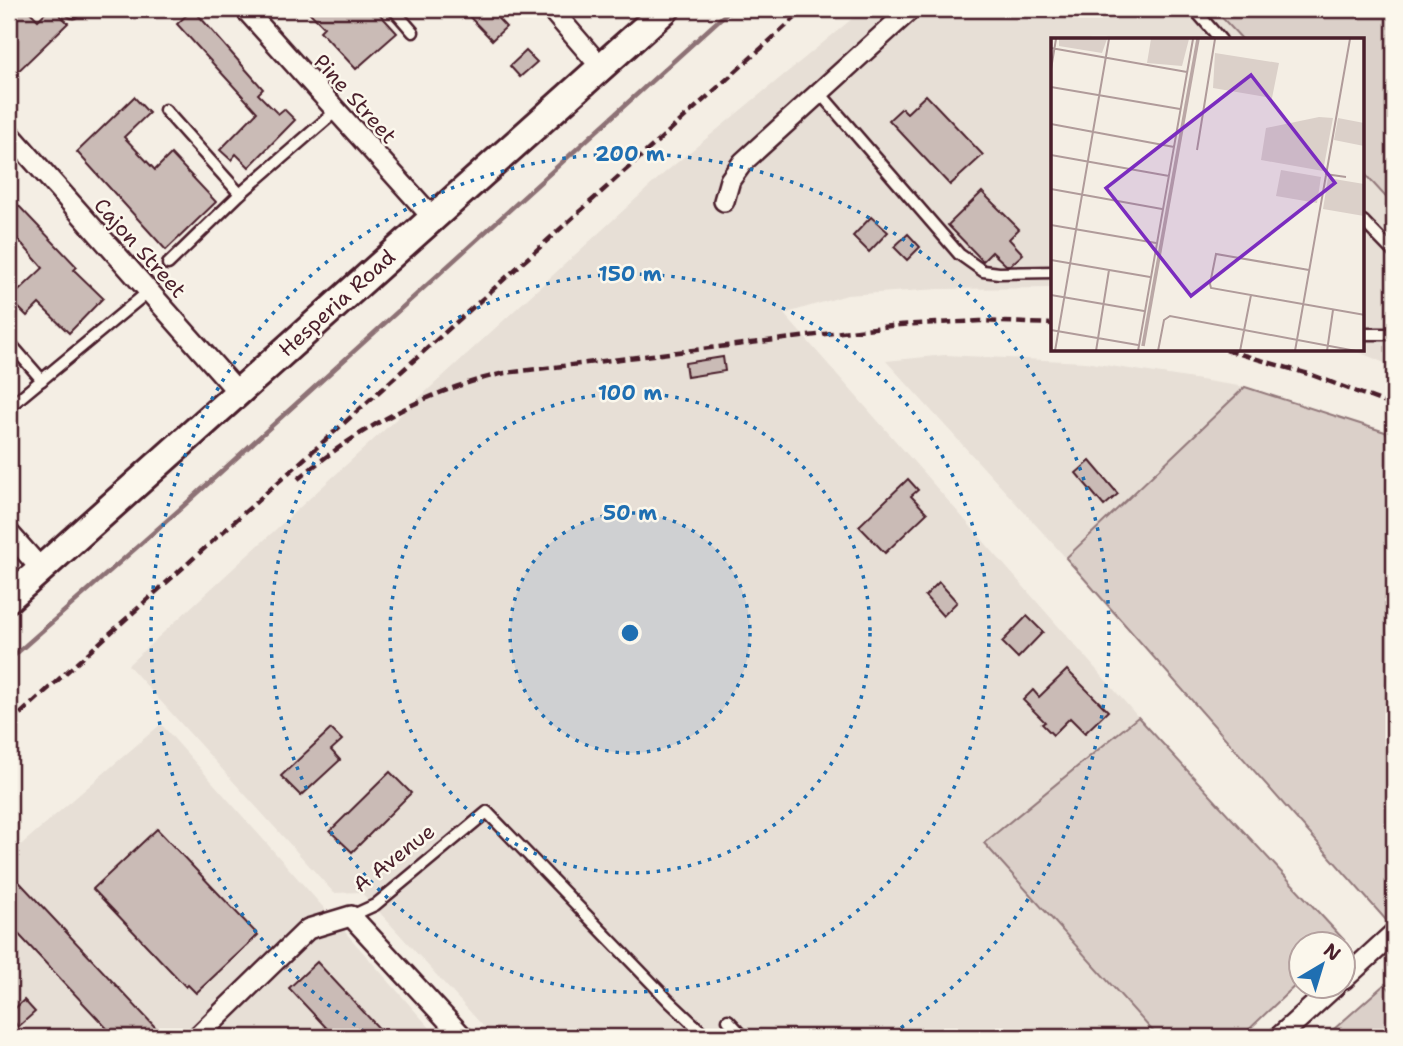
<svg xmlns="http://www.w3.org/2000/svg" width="1403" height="1046" font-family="'Shantell Sans',sans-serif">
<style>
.built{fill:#e7dfd6}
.green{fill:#dbd0c9;stroke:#92787a;stroke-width:2}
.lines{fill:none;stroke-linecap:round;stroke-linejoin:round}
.stream{stroke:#8d7174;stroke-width:4.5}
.building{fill:#cabbb6;stroke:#4a1f2b;stroke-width:2}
.service-casing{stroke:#4a1f2b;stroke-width:15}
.minor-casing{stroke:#4a1f2b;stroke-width:24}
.secondary-casing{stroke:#4a1f2b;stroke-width:32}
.service{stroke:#fbf7ec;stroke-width:10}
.minor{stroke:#fbf7ec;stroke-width:19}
.secondary{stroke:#fbf7ec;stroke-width:26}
.rail{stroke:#4a1f2b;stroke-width:4.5;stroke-dasharray:10 5;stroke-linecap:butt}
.ring{fill:none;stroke:#1f6fb2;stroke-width:3.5;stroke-dasharray:3.5 7}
.labels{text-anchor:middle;stroke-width:5;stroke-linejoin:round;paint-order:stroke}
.street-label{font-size:21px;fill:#4a1f2b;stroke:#fbf7ec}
.inset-river{fill:none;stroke:#baa7a5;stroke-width:3.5}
.inset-road{fill:none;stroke:#b09b9a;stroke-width:2}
.view{fill:#7b2cbf;fill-opacity:0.15;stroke:#7b2cbf;stroke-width:3.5}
.inset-edge{fill:none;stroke:#4a1f2b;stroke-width:3.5}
.centre{fill:#1f6fb2;stroke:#fbf7ec;stroke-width:3.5}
.ring-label{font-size:21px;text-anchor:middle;font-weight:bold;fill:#1f6fb2;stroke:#fbf7ec;stroke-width:5;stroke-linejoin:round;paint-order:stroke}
</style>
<rect width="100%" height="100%" fill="#f4eee4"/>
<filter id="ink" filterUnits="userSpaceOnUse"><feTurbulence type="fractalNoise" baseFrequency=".0143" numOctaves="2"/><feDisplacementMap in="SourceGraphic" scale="14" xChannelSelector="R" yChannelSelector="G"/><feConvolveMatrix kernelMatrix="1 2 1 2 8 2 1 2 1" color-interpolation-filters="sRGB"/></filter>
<g filter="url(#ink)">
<g class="built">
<path d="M864,9H1214L1243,40H1053V288L939,289L847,295L784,314L1138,717L985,843L1158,1037H493L361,892L334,893L128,665L662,175Z"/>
<path d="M1363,172L1394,206V367L1354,350H1363Z"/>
<path d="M945,355L1085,362L1245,387L1066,558L886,361Z"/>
<path d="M161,724L438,1037H9V855Z"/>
</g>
<g class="green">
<path d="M1214,9H1394V206L1363,172V40H1243Z"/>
<path d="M1245,387L1385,432L1394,438V912L1386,920L1066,558Z"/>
<path d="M1138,717L1344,940L1339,944H1302L1301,980L1241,1037H1158L984,843Z"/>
<path d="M1385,984L1394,994V1037H1325Z"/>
</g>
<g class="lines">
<path class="stream" d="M9,660L179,510L731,9"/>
</g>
<g class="building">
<path d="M9,9H27L38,20L49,9H54L68,23L9,80Z"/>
<path d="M193,9L263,89L258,94L278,114L284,109L295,120L249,167L236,154L231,160L220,150L257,112L177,24Z"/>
<path d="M306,9H375L397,33L356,69L320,31L324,27Z"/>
<path d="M462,9H489L506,27L492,40Z"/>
<path d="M526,51L537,62L520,77L510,66Z"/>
<path d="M926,95L983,155L950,185L889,120L902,108L907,113Z"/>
<path d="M134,97L149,113L124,137L155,170L171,154L216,202L166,250L77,152Z"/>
<path d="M982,192L1019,229L1009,239L1023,254L1011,265H1006L992,252L983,261L948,225Z"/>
<path d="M17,204L77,267L74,270L103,298L69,333L39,304L27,316L10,299L43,268L15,236L9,241V212Z"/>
<path d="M871,217L888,232L869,252L853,236Z"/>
<path d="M908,234L920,247L907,260L894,247Z"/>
<path d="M723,357L725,371L687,377L685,363Z"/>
<path d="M1090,461L1118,494L1104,506L1076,473Z"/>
<path d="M908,479L918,490L911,496L927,513L885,553L859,526Z"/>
<path d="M939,582L957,602L943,616L925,596Z"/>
<path d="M1027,616L1043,632L1018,658L1002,642Z"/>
<path d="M1067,670L1108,711L1085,733L1070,718L1053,735L1042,724L1045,722L1023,700L1033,690L1039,697Z"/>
<path d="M331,729L342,740L331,750L340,760L301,796L281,776Z"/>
<path d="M390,772L411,793L352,852L330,831Z"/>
<path d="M157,829L258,935L196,993L188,985L186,987L93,889Z"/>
<path d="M9,871L156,1028L145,1037H115L9,924Z"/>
<path d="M317,962L387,1037H335L289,988Z"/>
<path d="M24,1000L35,1012L18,1027L9,1014Z"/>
</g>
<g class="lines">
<g class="service-casing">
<g id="service">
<path d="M70,9L73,12"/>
<path d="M393,9L413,32"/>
<path d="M1194,9L1221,40"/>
<path d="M819,92L959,254L983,271L999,273L1053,272"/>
<path d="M165,110L240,194"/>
<path d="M1363,221L1394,253"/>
<path d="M168,264L240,194L336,111"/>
<path d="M1363,334H1394"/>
<path d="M9,342L42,380"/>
<path d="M9,407L149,291"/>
<path d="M351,916L375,905L487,812L670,1002L707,1037"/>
<path d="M728,1020L744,1037"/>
</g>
</g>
<g class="minor-casing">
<g id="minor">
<path d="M245,9L433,218"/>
<path d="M551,9L601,67"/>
<path d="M9,133L238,392"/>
<path d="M724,201L730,180L743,162L911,9"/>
<path d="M9,533L41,569"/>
<path d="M1344,979L1394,933"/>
<path d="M197,1037L308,929L351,916L463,1037"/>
<path d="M1279,1037L1335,986"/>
</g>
</g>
<g class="secondary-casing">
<path id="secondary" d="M9,598L666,9"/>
</g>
<use href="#service" class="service"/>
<use href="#minor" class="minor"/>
<use href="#secondary" class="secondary"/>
<g class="rail">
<path d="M1226,350L1312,375L1394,406"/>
<path d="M298,479C358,429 427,390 505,373L899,325L980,321L1053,324"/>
<path d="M9,724L805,9"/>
</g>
</g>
</g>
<circle cx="630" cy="633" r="120" fill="#1f6fb2" fill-opacity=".12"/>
<g class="ring">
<circle cx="630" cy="633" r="120"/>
<circle cx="630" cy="633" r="240"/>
<circle cx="630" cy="633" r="359"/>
<path d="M373 1037A479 479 0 1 1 887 1037"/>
</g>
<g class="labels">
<g class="street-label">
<text transform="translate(355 99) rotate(48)" y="7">Pine Street</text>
<text transform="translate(140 248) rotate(48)" y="7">Cajon Street</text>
<text transform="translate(337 303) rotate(-42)" y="7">Hesperia Road</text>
<text transform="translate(394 858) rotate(-38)" y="7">A Avenue</text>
</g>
</g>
<g transform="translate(1051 38)">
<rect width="313" height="313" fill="#f4eee4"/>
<path d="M8,1H56L51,15L8,8ZM100,1H138L131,28L96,25ZM164,15L228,25L221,60L162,50ZM268,79L282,80L272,133L210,122L215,90ZM287,80L313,85V108L283,102ZM230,132L270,139L266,165L225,158ZM277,140L313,146V178L272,171Z" fill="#dbd0c9"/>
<path class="inset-river" d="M92,308L147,1"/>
<path class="inset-road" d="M0,10L136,34M0,31L5,1M0,49L129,71M0,86L123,109M146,112L164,1M0,117L118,138M274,136L295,139M0,151L111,171M0,187L105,205M0,222L99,239M258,232L165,216L159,246L160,250L314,277M0,257L93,273M0,292L87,307M4,313L58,1M45,313L58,232M87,313L142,1M107,313L113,282L119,278L305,313M189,313L200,257M244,313L299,1M276,313L282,272"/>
<path class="view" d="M200,37L284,145L140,258L55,150Z"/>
<rect width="313" height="313" class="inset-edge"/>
</g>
<circle cx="630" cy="633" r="10" class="centre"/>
<g class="ring-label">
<text x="630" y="161">200 m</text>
<text x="630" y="281">150 m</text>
<text x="630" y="400">100 m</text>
<text x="630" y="520">50 m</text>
</g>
<rect width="1403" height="1046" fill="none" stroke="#fbf7ec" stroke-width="35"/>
<rect x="18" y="18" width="1368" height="1011" fill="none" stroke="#4a1f2b" stroke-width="2.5" filter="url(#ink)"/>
<g transform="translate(1322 965) rotate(38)"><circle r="33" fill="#fbf7ec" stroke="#b4a19f" stroke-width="2"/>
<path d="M0-5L12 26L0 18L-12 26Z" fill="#1f6fb2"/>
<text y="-10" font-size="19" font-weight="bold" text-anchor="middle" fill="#4a1f2b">N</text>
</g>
</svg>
